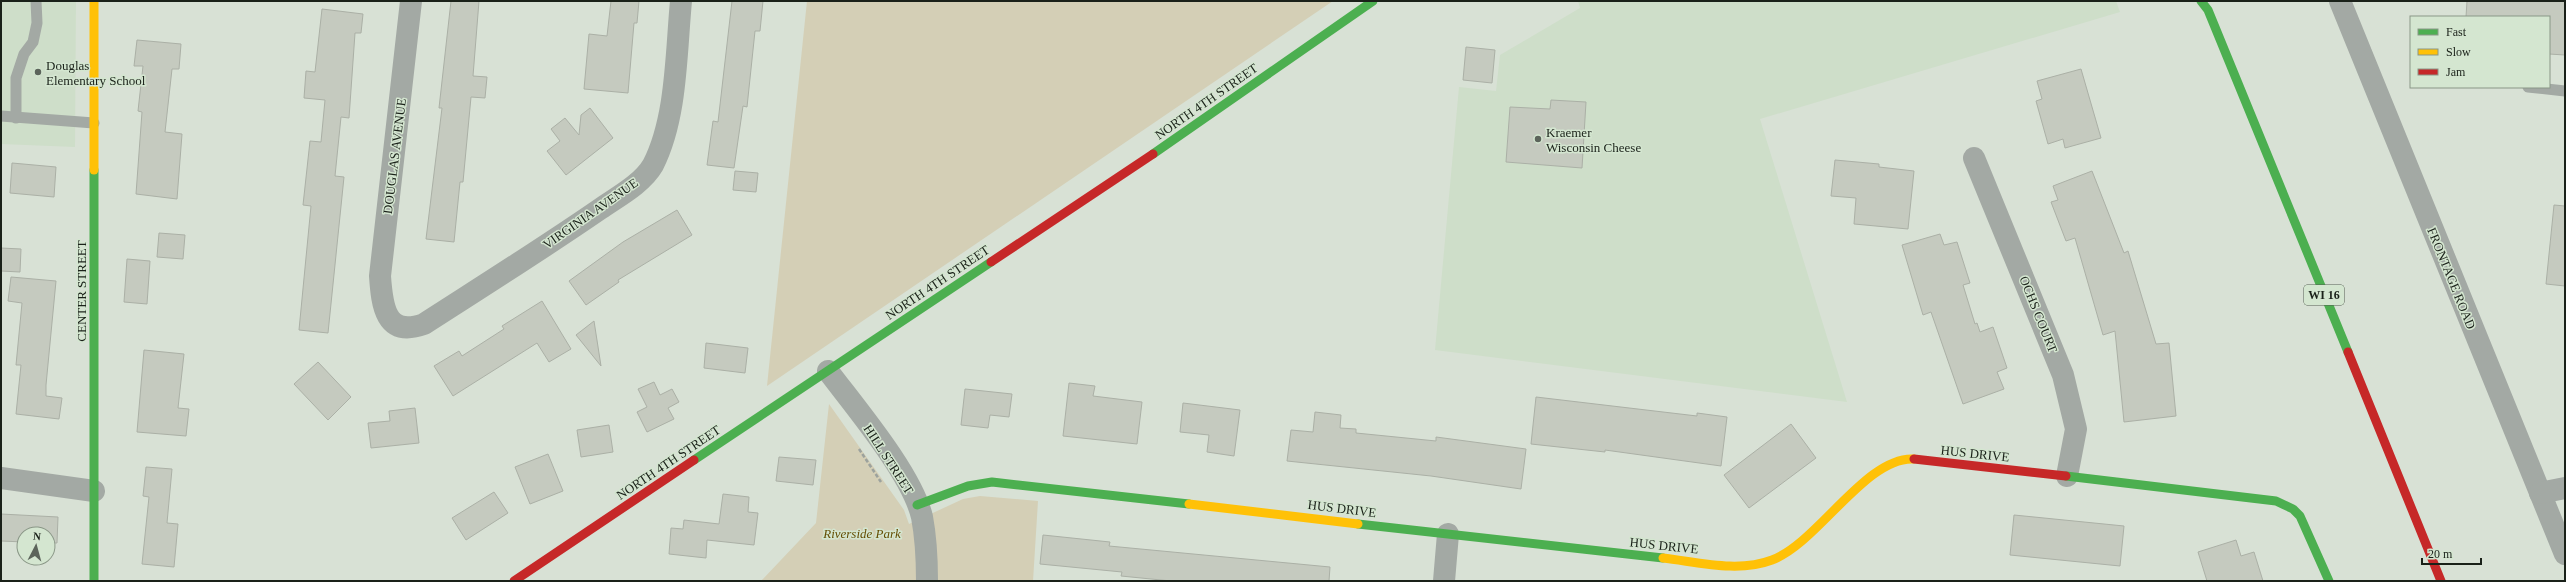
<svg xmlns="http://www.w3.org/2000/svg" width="2566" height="582" font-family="'Times New Roman',serif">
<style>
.built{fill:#cedec9}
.green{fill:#d4cfb6}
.building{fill:#c5cabf;stroke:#abb0a6}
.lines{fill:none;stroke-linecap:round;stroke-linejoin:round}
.path{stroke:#9ca29d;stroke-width:2.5;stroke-dasharray:4 2;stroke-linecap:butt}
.lane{stroke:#a3a9a4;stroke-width:11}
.street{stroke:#a3a9a4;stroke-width:22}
.fast{stroke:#4caf50;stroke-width:9}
.slow{stroke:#ffc107;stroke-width:9}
.jam{stroke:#c62828;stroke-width:9}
.poi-dot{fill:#5c645b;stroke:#d4e6d0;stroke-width:1.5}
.labels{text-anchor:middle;stroke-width:3;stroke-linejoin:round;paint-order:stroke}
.shield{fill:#d4e6d0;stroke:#525c50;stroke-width:1}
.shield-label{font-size:12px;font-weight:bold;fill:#1a2119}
.poi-label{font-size:13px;fill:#1a2119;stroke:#d4e6d0;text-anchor:start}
.street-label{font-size:13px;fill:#1a2119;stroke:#d4e6d0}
.park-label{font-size:13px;font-style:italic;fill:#654d03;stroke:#d4e6d0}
</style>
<rect width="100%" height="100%" fill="#d8e1d5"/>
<g class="built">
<path d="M1,1H76L75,147L1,144Z"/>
<path d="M1578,1H2116L2120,12L1760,119L1847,402L1435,350L1459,87L1496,91L1500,55L1580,8Z"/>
</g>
<g class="green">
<path d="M807,1H1333L767,386Z"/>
<path d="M829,404L904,510L909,524L963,499L980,496L1038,501L1033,581H761L816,523Z"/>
</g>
<g class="building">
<path d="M451,1H479L473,76L487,77L485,98L471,97L463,182H460L454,242L426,239L442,108H439Z"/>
<path d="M611,1H639L637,23H634L628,93L584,89L589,34L607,36Z"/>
<path d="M732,1H763L760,31H755L747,107L743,106L734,168L707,165L713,121L718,122Z"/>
<path d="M2467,1H2565V55L2549,54V17H2466Z"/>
<path d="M322,9L363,14L361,33H355L349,118L341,117L335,176L344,177L328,333L299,330L311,206L303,205L310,141L321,142L325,100L304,98L306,71L315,72Z"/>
<path d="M137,40L181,44L179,69H172L165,132L182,134L177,199L136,194L142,112L138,111L143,66H134Z"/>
<path d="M1466,47L1495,50L1492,83L1463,80Z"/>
<path d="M2081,69L2101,138L2065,148L2063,139L2048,144L2036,101L2042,99L2037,81Z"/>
<path d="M1551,100L1586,102L1582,168L1506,162L1510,107L1550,109Z"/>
<path d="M590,108L613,138L566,175L547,151L560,141L551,129L565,118L579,135L581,115Z"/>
<path d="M1835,160L1879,164V167L1914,171L1908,229L1854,224L1856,198L1831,196Z"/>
<path d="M12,163L56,167L54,197L10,193Z"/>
<path d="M735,171L758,173L756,192L733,190Z"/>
<path d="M2092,171L2124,253L2128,251L2156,344L2169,343L2176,416L2124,422L2115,331L2103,335L2075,238L2066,241L2051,202L2058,200L2053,186Z"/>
<path d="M2554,205L2565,206V286L2546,284Z"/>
<path d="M677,210L692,235L618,280L619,282L586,305L569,281L623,242Z"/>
<path d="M159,233L185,235L183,259L157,257Z"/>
<path d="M1940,234L1944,245L1957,242L1970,283L1963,285L1975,324L1977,323L1980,332L1993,327L2007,368L1997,372L2004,389L1963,404L1931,312L1923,315L1902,245Z"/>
<path d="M1,248L21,249L20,272L1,271Z"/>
<path d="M127,259L150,261L147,304L124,302Z"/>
<path d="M11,277L56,281L46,385V396L62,398L59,419L16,414L21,365H16L22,303L8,301Z"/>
<path d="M542,301L571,349L549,362L537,343L453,396L434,366L459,351L462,356L504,329L502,326Z"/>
<path d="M594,321L601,366L576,335Z"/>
<path d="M706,343L748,348L745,373L704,368Z"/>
<path d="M144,350L184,354L178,408L189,409L186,436L137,432Z"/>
<path d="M318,362L351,397L328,420L294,384Z"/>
<path d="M654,382L660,395L672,389L679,402L668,408L674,419L647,432L637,412L647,407L638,389Z"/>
<path d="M1069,383L1095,386L1093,396L1142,402L1137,444L1063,436Z"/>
<path d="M965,389L1012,394L1009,417L990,415L988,428L961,425Z"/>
<path d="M1536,397L1697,416V413L1727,417L1721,466L1605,450V452L1531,444Z"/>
<path d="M1183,403L1240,410L1234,456L1207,452L1209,435L1180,432Z"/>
<path d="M415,408L419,443L371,448L368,423L390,421L389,411Z"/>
<path d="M1315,412L1341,415L1340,428L1356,429V433L1436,441V437L1526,449L1521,489L1431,476L1287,461L1291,430L1313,432Z"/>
<path d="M1791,424L1816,458L1749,508L1724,475Z"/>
<path d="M609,425L613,452L581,457L577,430Z"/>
<path d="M548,454L563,491L530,504L515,467Z"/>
<path d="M779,457L816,460L813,485L776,481Z"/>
<path d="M146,467L172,469L167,523L178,524L174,567L142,564L149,497L143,496Z"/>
<path d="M494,492L508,513L466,540L452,518Z"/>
<path d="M723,494L749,497L748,512L758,513L754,545L707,540L706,558L669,554L671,528L683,529L684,520L719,524Z"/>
<path d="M1,514L58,517L57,543H48V534H24V542L1,541Z"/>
<path d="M2014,515L2124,526L2120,566L2010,555Z"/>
<path d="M1043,535L1110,542L1109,546L1330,567L1329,581H1171L1121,576L1122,572L1040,564Z"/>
<path d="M2236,540L2241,556L2254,552L2263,581H2207L2198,552Z"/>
</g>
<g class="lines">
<path class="path" d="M859,449L881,482"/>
<g class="lane">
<path d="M2528,87L2565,91"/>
<path d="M1,116L94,123"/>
<path d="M16,118V78L24,54L33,42L37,23L36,1"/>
</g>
<g class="street">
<path d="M411,1L380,276C382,305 385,338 424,324C483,286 542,249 600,209C617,197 642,184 653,165C677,118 676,53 681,1"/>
<path d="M2340,1L2565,554"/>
<path d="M1974,158L2063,375L2076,429L2067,476"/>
<path d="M828,371C855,407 912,474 922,517C926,538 927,560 927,581"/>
<path d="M1,478L94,491"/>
<path d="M2540,493L2565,488"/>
<path d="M1444,581L1448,534"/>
</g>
<g class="fast">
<path d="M2201,1L2208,10L2348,352"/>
<path d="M1153,154L1373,1"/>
<path d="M94,170V581"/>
<path d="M694,460L991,262"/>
<path d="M2066,476L2276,501L2293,509L2300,516L2329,581"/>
<path d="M917,505L968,486L992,482L1189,504"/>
<path d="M1358,524L1663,558"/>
</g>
<g class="slow">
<path d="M94,1V170"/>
<path d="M1189,504L1358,524"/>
<path d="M1663,558C1698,562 1738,573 1772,560C1818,543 1866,456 1914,459"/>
</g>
<g class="jam">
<path d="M991,262L1153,154"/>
<path d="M2348,352L2441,581"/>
<path d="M1914,459L2066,476"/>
<path d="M514,581L694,460"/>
</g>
</g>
<g class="poi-dot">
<circle cx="38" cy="72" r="4"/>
<circle cx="1538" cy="139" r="4"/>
</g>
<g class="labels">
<rect class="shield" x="2304" y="285" width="40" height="20" rx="3"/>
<g class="shield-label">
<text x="2324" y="299">WI 16</text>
</g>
<g class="poi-label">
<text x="46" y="70">Douglas<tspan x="46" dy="15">Elementary School</tspan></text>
<text x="1546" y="137">Kraemer<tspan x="1546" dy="15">Wisconsin Cheese</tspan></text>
</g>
<g class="street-label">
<text transform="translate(1206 101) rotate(-35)" y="5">NORTH 4TH STREET</text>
<text transform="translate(394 156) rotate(-83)" y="5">DOUGLAS AVENUE</text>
<text transform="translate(590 213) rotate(-35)" y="5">VIRGINIA AVENUE</text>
<text transform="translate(2452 278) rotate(68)" y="5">FRONTAGE ROAD</text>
<text transform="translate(937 282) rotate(-34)" y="5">NORTH 4TH STREET</text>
<text transform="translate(81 291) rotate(-90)" y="5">CENTER STREET</text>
<text transform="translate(2039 314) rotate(68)" y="5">OCHS COURT</text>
<text transform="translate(1975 453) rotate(6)" y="5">HUS DRIVE</text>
<text transform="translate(889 459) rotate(57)" y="5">HILL STREET</text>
<text transform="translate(668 462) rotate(-34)" y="5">NORTH 4TH STREET</text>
<text transform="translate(1342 508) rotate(7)" y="5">HUS DRIVE</text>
<text transform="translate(1664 545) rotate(6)" y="5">HUS DRIVE</text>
</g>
<g class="park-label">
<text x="862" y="538">Riverside Park</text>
</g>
</g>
<rect width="2566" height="582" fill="none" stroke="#1a2119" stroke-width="4"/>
<rect x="2410" y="16" width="140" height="72" fill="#d4e6d0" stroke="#8a9787"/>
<rect x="2418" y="29" width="20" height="6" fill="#4caf50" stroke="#8a9787"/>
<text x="2446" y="36" font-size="12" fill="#1a2119">Fast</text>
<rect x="2418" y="49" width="20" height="6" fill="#ffc107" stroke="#8a9787"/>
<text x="2446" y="56" font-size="12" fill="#1a2119">Slow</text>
<rect x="2418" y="69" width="20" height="6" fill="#c62828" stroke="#8a9787"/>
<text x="2446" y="76" font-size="12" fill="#1a2119">Jam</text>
<g transform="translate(36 546) rotate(6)"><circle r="19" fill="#d4e6d0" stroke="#8a9787"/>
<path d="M0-3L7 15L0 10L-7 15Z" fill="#5c645b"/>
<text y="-6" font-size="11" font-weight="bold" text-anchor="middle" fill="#1a2119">N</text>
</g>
<path d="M2422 558v6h59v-6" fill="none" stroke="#1a2119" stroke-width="2"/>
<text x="2428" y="558" font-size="12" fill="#1a2119" stroke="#d4e6d0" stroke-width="3" paint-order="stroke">20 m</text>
</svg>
